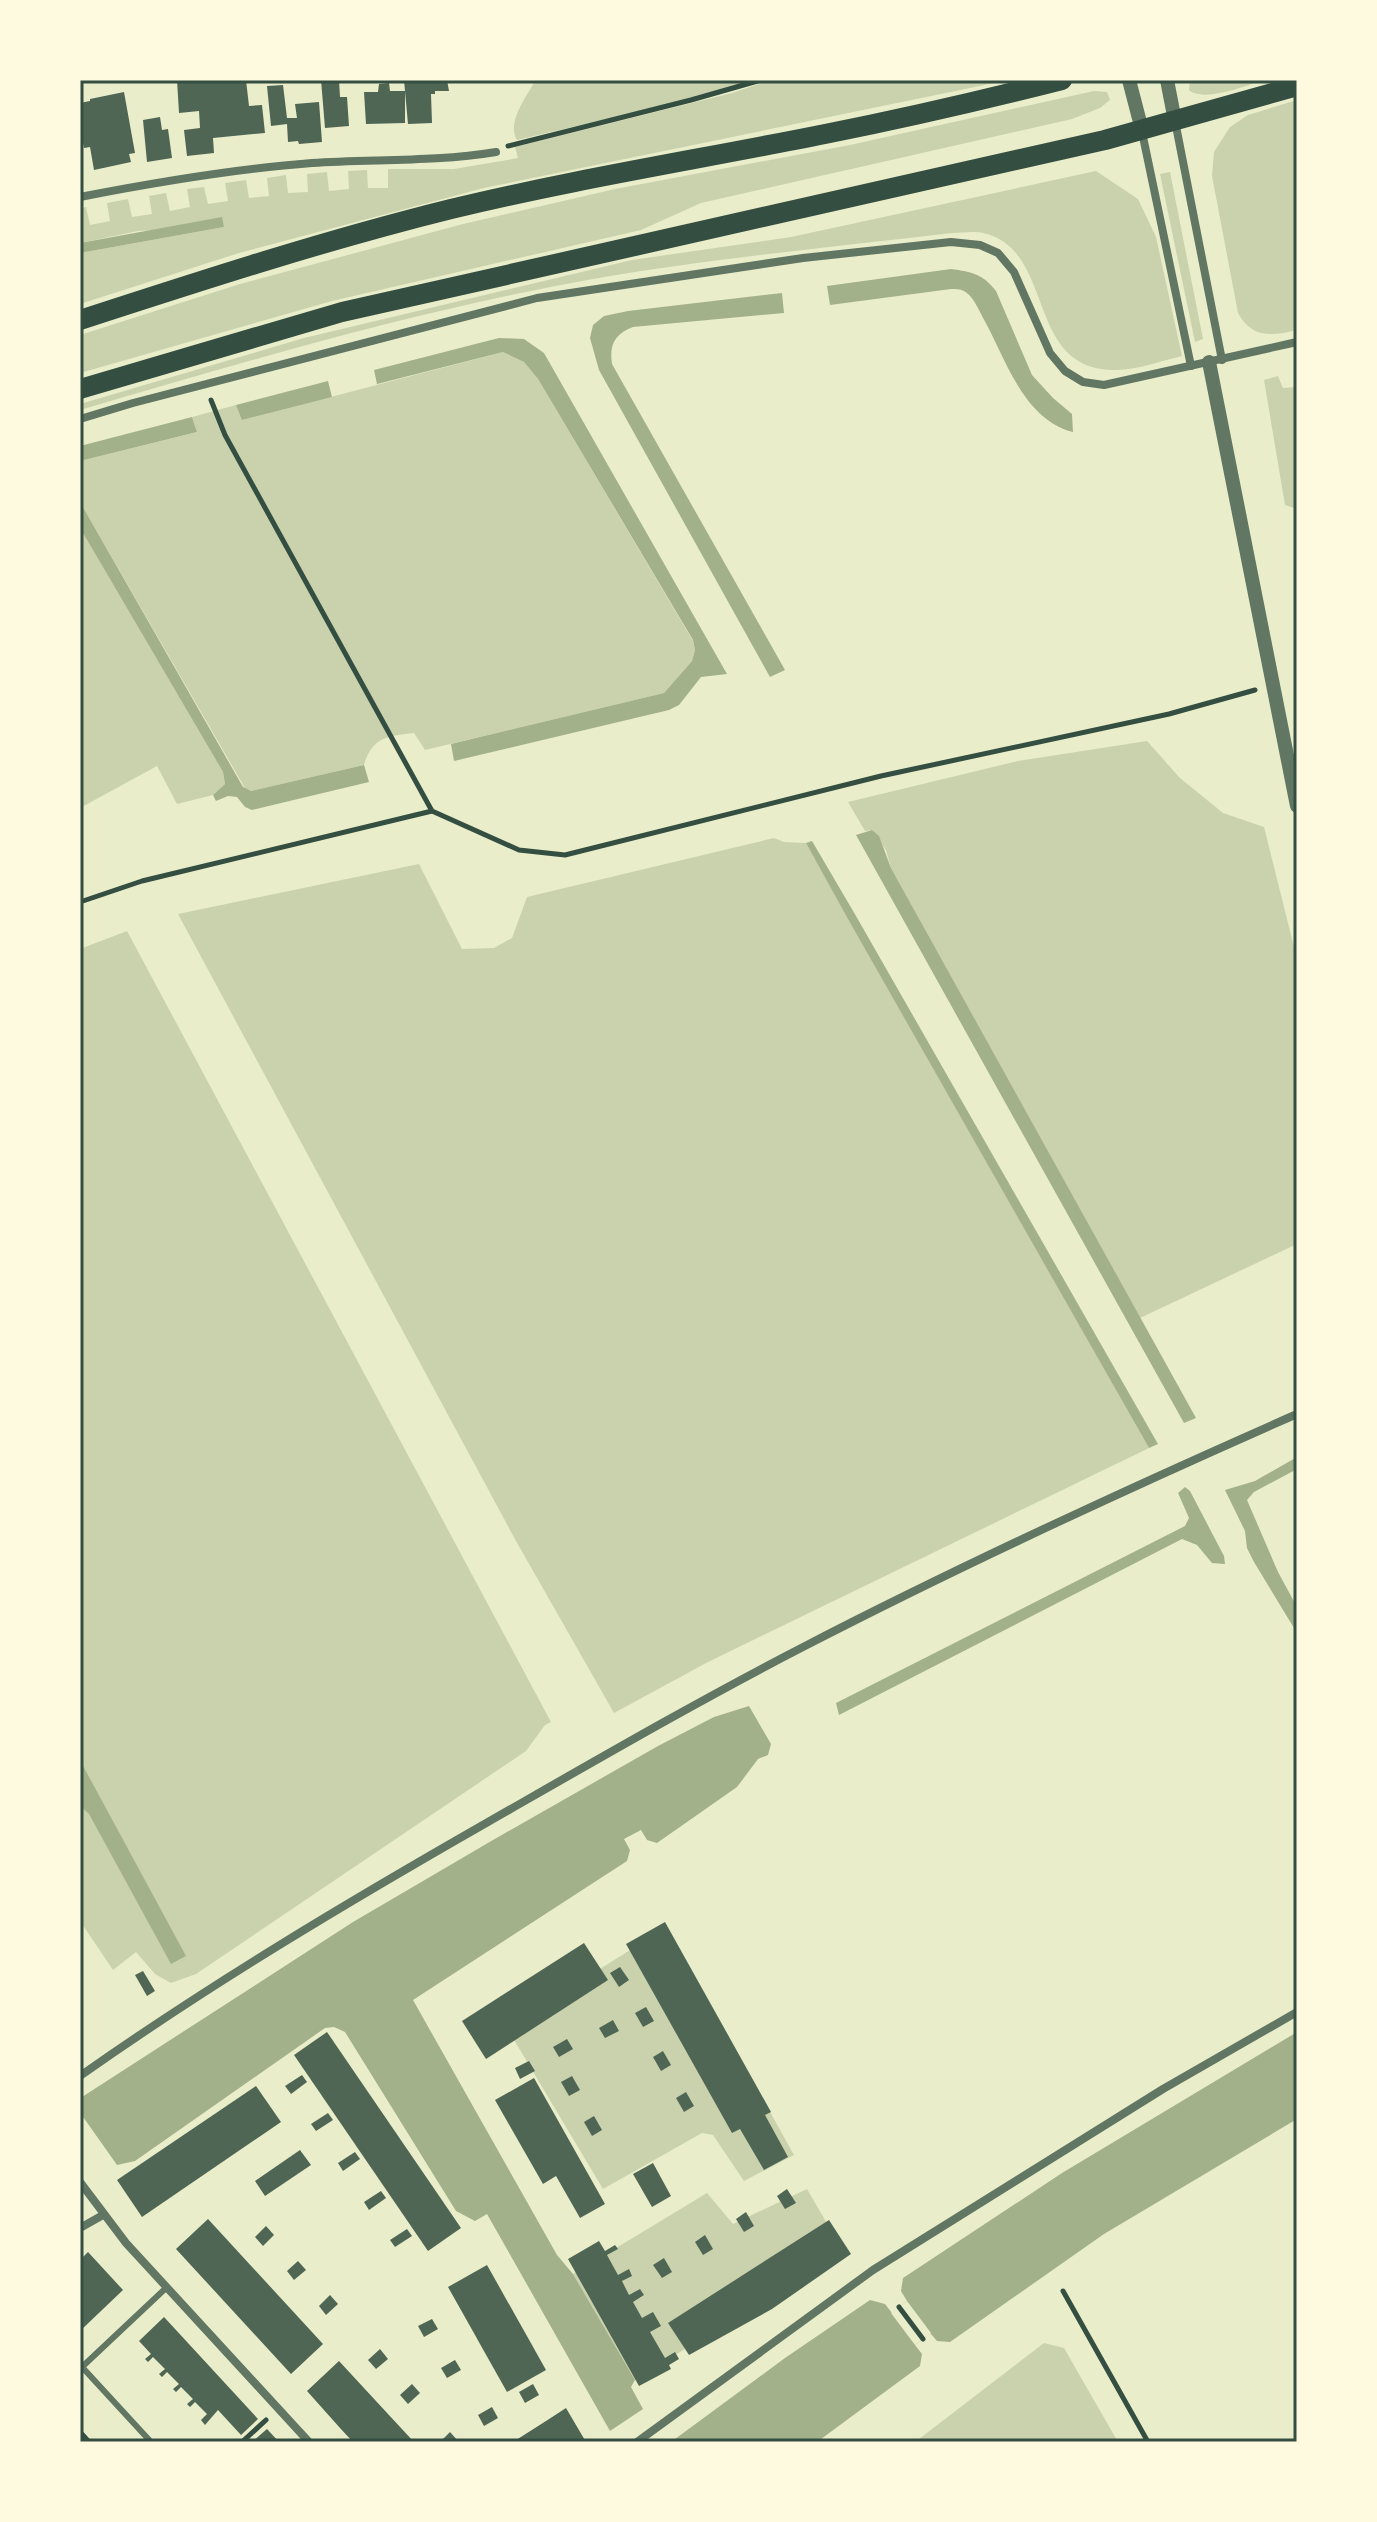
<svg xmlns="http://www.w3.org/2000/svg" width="1377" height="2522" font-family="'Varela Round',sans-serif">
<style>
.green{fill:#cad2ad}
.water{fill:#a3b18a}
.pier{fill:#e9edc9}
.building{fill:#4f6655}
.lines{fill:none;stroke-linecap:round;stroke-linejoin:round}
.path{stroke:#344e41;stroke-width:5}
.service{stroke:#617663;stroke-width:6}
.minor{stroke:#617663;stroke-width:8}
.tertiary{stroke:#617663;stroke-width:14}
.primary{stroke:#344e41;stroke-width:20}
.neatline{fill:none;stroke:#344e41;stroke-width:3}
</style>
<rect width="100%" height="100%" fill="#e9edc9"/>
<g class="green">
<path d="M536,80H755L691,99L517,140C506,123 527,95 536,80Z"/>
<path d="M771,80H1009L484,188L239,253L80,304V253L224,227L138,231L80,243V208L86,207L90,225L110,221L107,203L128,199L132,217L152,214L149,196L166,193L170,211L190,207L187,189L204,187L208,204L228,201L225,183L246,180L249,198L269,196L267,178L286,175L288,193L308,192L307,174L327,172L329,191L349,189L348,171L367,170L368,188H388V169H454L518,158L515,147L732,93Z"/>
<path d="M1190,80H1265C1247,85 1204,103 1189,90Z"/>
<path d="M1094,91L1107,92L1110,100L1100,108L1072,119L701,203L641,230L332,301L80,373V335L240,284L463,224L615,189L850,145Z"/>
<path d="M1297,100V330C1272,336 1252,339 1238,313L1212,176L1214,152L1230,127L1248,115Z"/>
<path d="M1096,171L1138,199L1156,237L1182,356C1164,360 1146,367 1128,369C1021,382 1060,250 983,233C974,231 962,233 952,233C810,250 666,262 526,292C375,323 227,367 80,410V404L304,338L632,260L791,237Z"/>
<path d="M1170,172L1203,339L1195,342L1160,174Z"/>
<path d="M503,352L524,362L538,379L693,641L695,650L692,661L664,693L425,750L414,733C388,736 372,737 364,765L251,791L246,790L80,502V461L197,432L192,417L236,405L243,420Z"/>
<path d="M1278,376L1283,388L1297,387V509L1285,505L1264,380Z"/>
<path d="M80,528L223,772L225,784L213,795L177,804L157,766L80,808Z"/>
<path d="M1147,741L1180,778L1223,813L1264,827L1297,959V1244L1140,1318L891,868L886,850L872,830L865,831L848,802L1018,761Z"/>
<path d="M774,838L784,842L806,843L1149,1448L708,1662L614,1713L516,1541L178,914L419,864L462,949L494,948L512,938L527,897Z"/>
<path d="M127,931L551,1722L545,1725L526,1751L196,1974L171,1983L155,1974L136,1952L113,1970L80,1921V1806L89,1814L186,1957L80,1760V949Z"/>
<path d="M667,1927L794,2155L744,2181L713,2135L702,2133L603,2189L498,2013L595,1972Z"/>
<path d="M807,2189L843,2251L635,2380L573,2274L707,2193L733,2224Z"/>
<path d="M1044,2343L1064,2348L1118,2442H915Z"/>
</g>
<g class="water">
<path d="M222,217L224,227L80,253V243Z"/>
<path d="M951,269C972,272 983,274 996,291L1032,375L1053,398L1072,414L1073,432C1022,419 1005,356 982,316C978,308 972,295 964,291C960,289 955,289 951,289L830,305L827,286Z"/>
<path d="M782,293L784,313L633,327C615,334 609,344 612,364L785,670L770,677L599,370L590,338L593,325L604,316L628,311Z"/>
<path d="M499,338L524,339L544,353L727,674L701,677L679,705L669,710L454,761L451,744L664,693L692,661L695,650L693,640L538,379L524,362L503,352L377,384L374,370Z"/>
<path d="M328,381L332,397L242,420L236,405Z"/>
<path d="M192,417L197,432L80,461V446Z"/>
<path d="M80,502L243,787L251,791L364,765L369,782L252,810L245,807L237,797L228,796L216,801L213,795L225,784L223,772L80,528Z"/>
<path d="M872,830L879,836L891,868L1196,1418L1184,1423L856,835Z"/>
<path d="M812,841L856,916L1158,1444L1149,1448L848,919L806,843Z"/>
<path d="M1297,1457V1469L1254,1492L1247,1500L1278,1572L1297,1607V1633L1254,1562L1247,1548L1245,1531L1225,1490L1255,1481Z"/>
<path d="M1185,1487L1190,1491L1224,1556L1225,1564L1212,1563L1197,1545L1182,1539L839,1715L836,1703L1185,1526L1189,1518L1178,1493Z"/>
<path d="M749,1706L771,1744L768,1755L758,1759L737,1787L657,1843L647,1840L641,1830L624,1839L630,1850L627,1861L413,2000L557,2255L573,2274L635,2380L631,2387L643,2409L610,2431L487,2214L475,2221L456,2211L345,2032L334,2027L325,2028L135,2161L117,2165L81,2114L82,2097L353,1922L493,1840L658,1746L714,1717Z"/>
<path d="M80,1760L186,1956L171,1964L89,1814L80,1806Z"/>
<path d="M1297,2032V2119L1104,2234L950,2342L937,2341L930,2333L915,2345L922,2354L920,2366L817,2442H671L785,2358L870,2300L885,2304L892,2313L907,2301L901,2291L903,2278L1062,2173Z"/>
</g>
<path class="pier" d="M907,2301L931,2333L915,2345L891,2313Z"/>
<g class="building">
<path d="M177,80H246L249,106L262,105L265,133L213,138L214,153L187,156L184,130L200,128L199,111L179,113Z"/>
<path d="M321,80H339L340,97H347L349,126L325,128Z"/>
<path d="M404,80H447L449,91H435V94H431L432,123L408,124L405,91V123L366,124L364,92H378L379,84L389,83L390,91H405Z"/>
<path d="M283,85L287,118H297L295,104L319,102L322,142L299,144L298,141L288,142L287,124L271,126L267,86Z"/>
<path d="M124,92L135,153L129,154L131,162L94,170L90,147L84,148L80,127V103L90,101V99Z"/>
<path d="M160,117L162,130L168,129L172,158L147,162L143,120Z"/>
<path d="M665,1922L771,2112L765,2115L788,2157L764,2170L740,2129L732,2133L626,1944Z"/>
<path d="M584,1943L608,1980L486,2059L462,2021Z"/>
<path d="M620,1967L629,1980L619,1987L610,1973Z"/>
<path d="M143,1971L155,1991L147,1996L135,1975Z"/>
<path d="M646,2007L654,2021L643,2027L635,2013Z"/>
<path d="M613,2020L619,2031L605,2038L599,2028Z"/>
<path d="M327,2032L461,2228L428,2251L294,2055Z"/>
<path d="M567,2039L573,2049L559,2057L553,2047Z"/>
<path d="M663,2051L671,2065L661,2071L653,2057Z"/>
<path d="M529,2061L535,2071L520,2079L515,2068Z"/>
<path d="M302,2075L307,2082L291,2094L285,2086Z"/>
<path d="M572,2076L580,2090L569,2096L561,2082Z"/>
<path d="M534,2078L605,2204L580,2218L556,2176L543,2184L495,2100Z"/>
<path d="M256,2086L281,2122L142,2217L117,2180Z"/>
<path d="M686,2092L694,2106L684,2112L676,2098Z"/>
<path d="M328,2113L333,2120L316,2131L311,2124Z"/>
<path d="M594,2116L602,2130L592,2136L584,2122Z"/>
<path d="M300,2150L311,2165L265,2196L255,2181Z"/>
<path d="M355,2152L360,2159L343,2171L338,2163Z"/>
<path d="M653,2163L671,2196L652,2207L633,2174Z"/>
<path d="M787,2189L796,2203L785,2209L777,2196Z"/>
<path d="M381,2191L386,2198L369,2210L364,2202Z"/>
<path d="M746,2212L754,2226L744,2232L736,2219Z"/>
<path d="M208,2219L323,2344L291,2374L176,2249Z"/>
<path d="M829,2220L851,2254L772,2309L689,2355L668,2323Z"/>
<path d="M266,2226L274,2235L263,2246L255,2237Z"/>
<path d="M407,2229L412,2236L395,2247L390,2240Z"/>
<path d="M705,2235L713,2249L703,2255L695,2242Z"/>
<path d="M599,2241L605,2251L615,2245L618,2249L607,2255L618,2275L629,2269L632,2276L622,2281L629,2295L640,2289L644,2295L633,2302L642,2318L653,2312L661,2326L650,2332L665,2358L675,2352L679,2359L669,2365L671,2369L639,2386L568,2259Z"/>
<path d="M88,2252L123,2290L80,2331V2260Z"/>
<path d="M664,2258L672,2272L662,2278L653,2265Z"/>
<path d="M298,2261L306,2270L294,2280L287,2271Z"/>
<path d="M487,2265L546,2370L507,2392L448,2287Z"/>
<path d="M330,2295L338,2304L326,2315L319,2306Z"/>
<path d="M164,2317L258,2419L241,2435L218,2410L205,2425L201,2420L207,2414L195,2402L190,2407L187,2404L193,2399L181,2387L176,2392L173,2389L179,2384L167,2372L162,2377L159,2374L165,2369L153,2357L148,2362L145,2359L151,2354L139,2341Z"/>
<path d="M432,2319L438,2329L424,2337L418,2326Z"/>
<path d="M380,2349L388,2359L376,2369L368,2360Z"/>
<path d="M455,2360L461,2370L447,2378L441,2368Z"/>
<path d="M339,2361L388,2414L414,2442H353L340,2428L307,2391Z"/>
<path d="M412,2384L420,2393L408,2404L400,2395Z"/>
<path d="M533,2384L539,2395L525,2403L519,2392Z"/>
<path d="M492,2407L498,2418L484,2426L478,2415Z"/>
<path d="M566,2408L586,2442H513L546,2421Z"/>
<path d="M267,2429L279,2442H252Z"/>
<path d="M450,2432L459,2442H439L444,2438Z"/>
</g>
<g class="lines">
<g class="path">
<path d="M508,146L691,100L761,80"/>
<path d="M211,400L225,435L432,811L519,850L565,855L881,776L1169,714L1255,690"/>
<path d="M80,902L142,881L432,811"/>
<path d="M1063,2291L1148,2442"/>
<path d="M899,2307L923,2339"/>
<path d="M80,2432L89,2442"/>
<path d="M242,2442L266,2420"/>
</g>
<path class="service" d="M151,2442L82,2367L167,2287"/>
<g class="minor">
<path d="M1175,121L1222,360"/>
<path d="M1142,132L1191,366"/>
<path d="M80,197C157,182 233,169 312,163C373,159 436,162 496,152"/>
<path d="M80,419L133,403L537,298L803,258L951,242L980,245L998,253L1014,272L1050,353L1065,371L1083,382L1104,385L1297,342"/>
<path d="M80,2076C212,1983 348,1902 488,1822C593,1762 698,1701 805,1646C966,1563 1131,1487 1297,1414"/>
<path d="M80,2182L126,2243L309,2442"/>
<path d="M80,2228L103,2215"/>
<path d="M637,2442L873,2270L1163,2089L1297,2012"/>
</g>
<g class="tertiary">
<path d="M1129,80L1142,130"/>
<path d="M1167,80L1175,121"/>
<path d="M1209,362L1297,806"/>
</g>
<g class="primary">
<path d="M80,320C203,280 326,240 451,209C575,179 701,159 825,134C905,118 983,100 1062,80"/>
<path d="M80,389L342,312L1105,140L1297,86"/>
</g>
</g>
<rect width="1377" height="2522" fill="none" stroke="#fefae0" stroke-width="164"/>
<rect x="82" y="82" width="1213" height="2358" class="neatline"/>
</svg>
